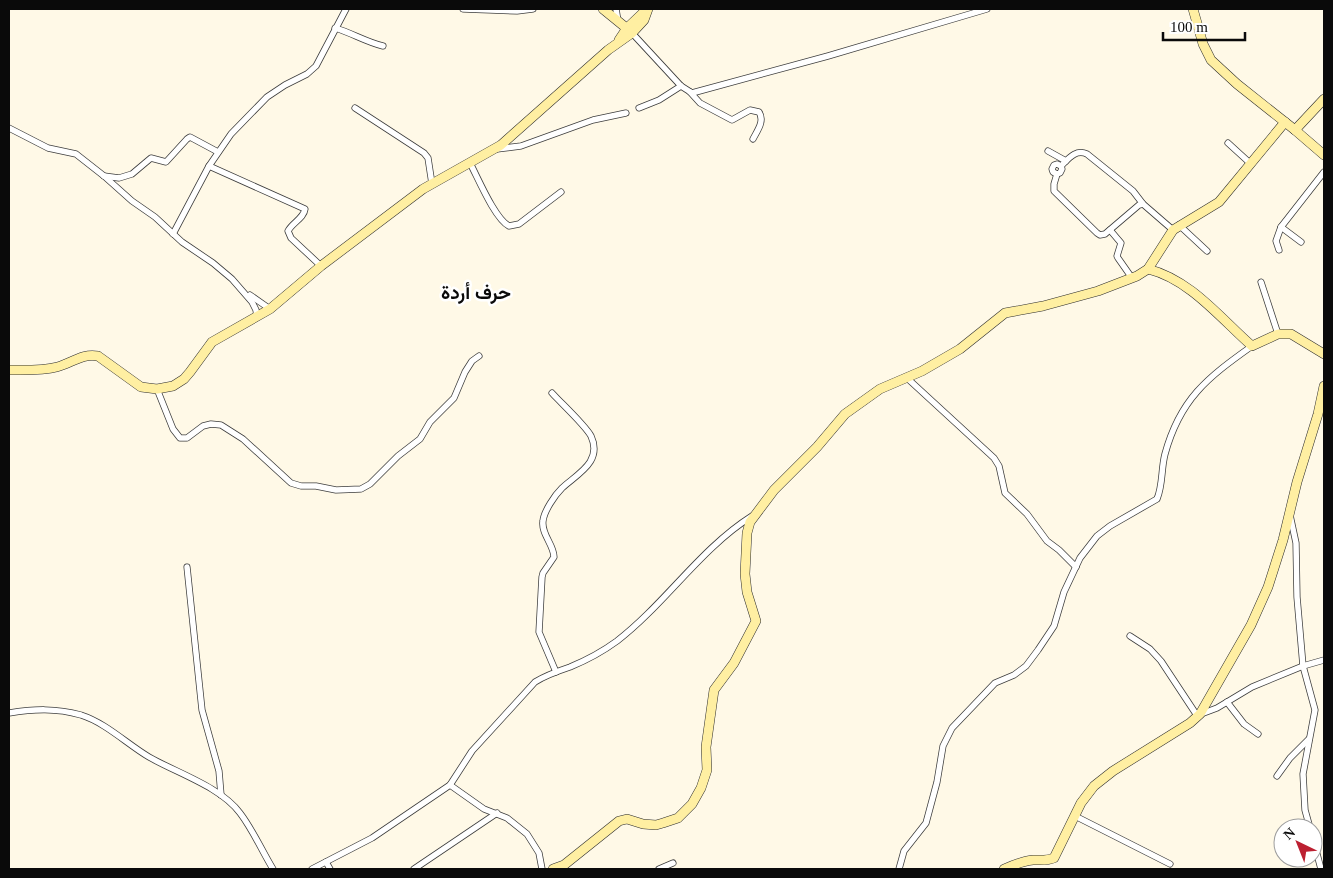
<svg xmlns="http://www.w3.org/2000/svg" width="1333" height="878" font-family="'Times New Roman',Vazirmatn,serif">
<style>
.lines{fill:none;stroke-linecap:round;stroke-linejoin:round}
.street-casing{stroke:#3d3d3d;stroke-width:7}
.secondary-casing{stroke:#2c2c2c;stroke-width:10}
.street{stroke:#fff;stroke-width:5.5}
.secondary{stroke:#ffefa2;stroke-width:9}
.labels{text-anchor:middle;stroke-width:5;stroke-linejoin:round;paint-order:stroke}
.quarter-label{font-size:19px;font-weight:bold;fill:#0a0a0a;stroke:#fff}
</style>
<rect width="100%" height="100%" fill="#fff9e7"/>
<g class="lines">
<g class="street-casing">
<g id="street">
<path d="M463,9L517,11L533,9"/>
<path d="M616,9L618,21"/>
<path d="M335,28C352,33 366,42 383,46"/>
<path d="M632,33L681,86L692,93L828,56L987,9"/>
<path d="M690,92L700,103L732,120L750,110L759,112C765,121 757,131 753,139"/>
<path d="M355,108L424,153L428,158L432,184"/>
<path d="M639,108L659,100L681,86"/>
<path d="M9,128L48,148L76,154L104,176L132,201L155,217L182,242L213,263L232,279L252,302L256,310L257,317"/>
<path d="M1228,143L1251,164"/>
<path d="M497,149L521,146L593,120L626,113"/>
<path d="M1048,151L1066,161"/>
<path d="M470,163C478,178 495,219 509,226L519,224L561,192"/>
<path d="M209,166L305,209C304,218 292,223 288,231L291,238L321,266"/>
<path d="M1061,166L1062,169L1060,173L1057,174L1053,172L1052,169L1054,165L1057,164L1061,166C1069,158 1076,149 1087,154L1133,191L1143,204L1173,230"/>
<path d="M1057,174L1054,184V191L1097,233L1100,235L1105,234L1139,205L1143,204"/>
<path d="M104,176L119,178L132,174L151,158L166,162L187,139L190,137L218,152"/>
<path d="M1179,225L1207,251"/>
<path d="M1281,227L1301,242"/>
<path d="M1110,230L1121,243L1117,256L1118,258L1132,278"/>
<path d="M173,234L209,166L231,134L267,97L285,85L307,74L316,66L346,9"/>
<path d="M1279,250L1276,241L1281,227L1324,172"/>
<path d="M1261,282L1278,334"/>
<path d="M250,295L270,309"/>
<path d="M907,378L994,458L999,466L1005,493L1027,514L1047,541L1059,550L1076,567"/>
<path d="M157,389L173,429L180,438H187L203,426L211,424L221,425L243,439L291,483L301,486H316L336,490L361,489L370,484L398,456L420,439L430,422L454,398L465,372L472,361L479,356"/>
<path d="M552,393C561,403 585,425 591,436C603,462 577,474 562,488C555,495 544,511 543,521C541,534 554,545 554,557L543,573L542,577L539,632L556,672"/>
<path d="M1290,515L1296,543L1297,597L1303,666L1315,710L1303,774L1305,810L1310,828"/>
<path d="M187,567L202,710L219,771L221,795"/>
<path d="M1130,636L1150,649L1161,661L1198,717"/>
<path d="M1227,702L1244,724L1258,734"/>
<path d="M9,713C34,709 56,708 81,715C106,723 127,744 149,757C177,773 221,787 240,813C253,830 262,851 273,869"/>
<path d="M1201,714L1217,708L1252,687L1303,666L1324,660"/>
<path d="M1277,776L1290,758L1309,739"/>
<path d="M450,785L484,809L507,818L527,834L539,853L542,869"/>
<path d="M1075,816L1170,864"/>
<path d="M1313,839L1321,869"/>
<path d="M326,862L330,869"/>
<path d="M312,869L372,838L450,785L472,751L535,682C546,675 558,671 570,667C587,660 602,652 617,641C666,603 700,549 752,516"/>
<path d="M414,869L497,813"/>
<path d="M659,869L673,863"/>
<path d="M899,869L904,851L926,823L937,782L943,746L952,728L995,683L1014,675L1026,666L1038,650L1054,626L1064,592L1080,558L1097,536L1110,526L1157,499C1163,485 1161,469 1165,454C1180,399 1207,378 1252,346"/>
</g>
</g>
<g class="secondary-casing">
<g id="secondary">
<path d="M603,9L630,31"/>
<path d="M1193,9L1203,44L1211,60L1237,84L1295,130L1324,155"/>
<path d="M619,40L627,28L647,9"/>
<path d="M1295,130L1324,99"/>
<path d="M1148,269C1191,280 1220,318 1252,346L1278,334H1291L1324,354"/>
<path d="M9,370C24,370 41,371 57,367C72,363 82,353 98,356L141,387L157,389L173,386L184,379L190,372L212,342L270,309L321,266L423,189L501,145L608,50L632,33L644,20L648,9"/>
<path d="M553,869L564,865L619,821L627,819L643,824L656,825L663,823L678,818L692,804L701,788L707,770L706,747L714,690L734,663L756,621L747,592L745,574L747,533L750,522L774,490L817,447L845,414L880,389L922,371L960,349L1005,313L1043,306L1098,291L1137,276L1148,269L1173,230L1219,202L1285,122"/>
<path d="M1004,869C1013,865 1022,861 1033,860C1040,860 1047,861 1054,858L1081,803L1094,786L1113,771L1190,723L1200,714L1251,625L1268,587L1283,540L1297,482L1318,414L1324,386"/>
</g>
</g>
<use href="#street" class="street"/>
<use href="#secondary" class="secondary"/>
</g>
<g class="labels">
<g class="quarter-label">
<text x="476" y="299">حرف أردة</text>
</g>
</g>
<rect width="1333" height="878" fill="none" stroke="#0a0a0a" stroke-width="20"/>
<g transform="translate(1298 843) rotate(317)"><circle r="24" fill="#ffffff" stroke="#9d9d9d"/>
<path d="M0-4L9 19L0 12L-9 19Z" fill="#bc2031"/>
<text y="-8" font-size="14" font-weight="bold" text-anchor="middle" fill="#0a0a0a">N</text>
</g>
<path d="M1163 32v8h82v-8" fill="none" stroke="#0a0a0a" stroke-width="2.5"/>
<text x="1170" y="32" font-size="15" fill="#0a0a0a" stroke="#ffffff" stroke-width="4" paint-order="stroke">100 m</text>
</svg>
